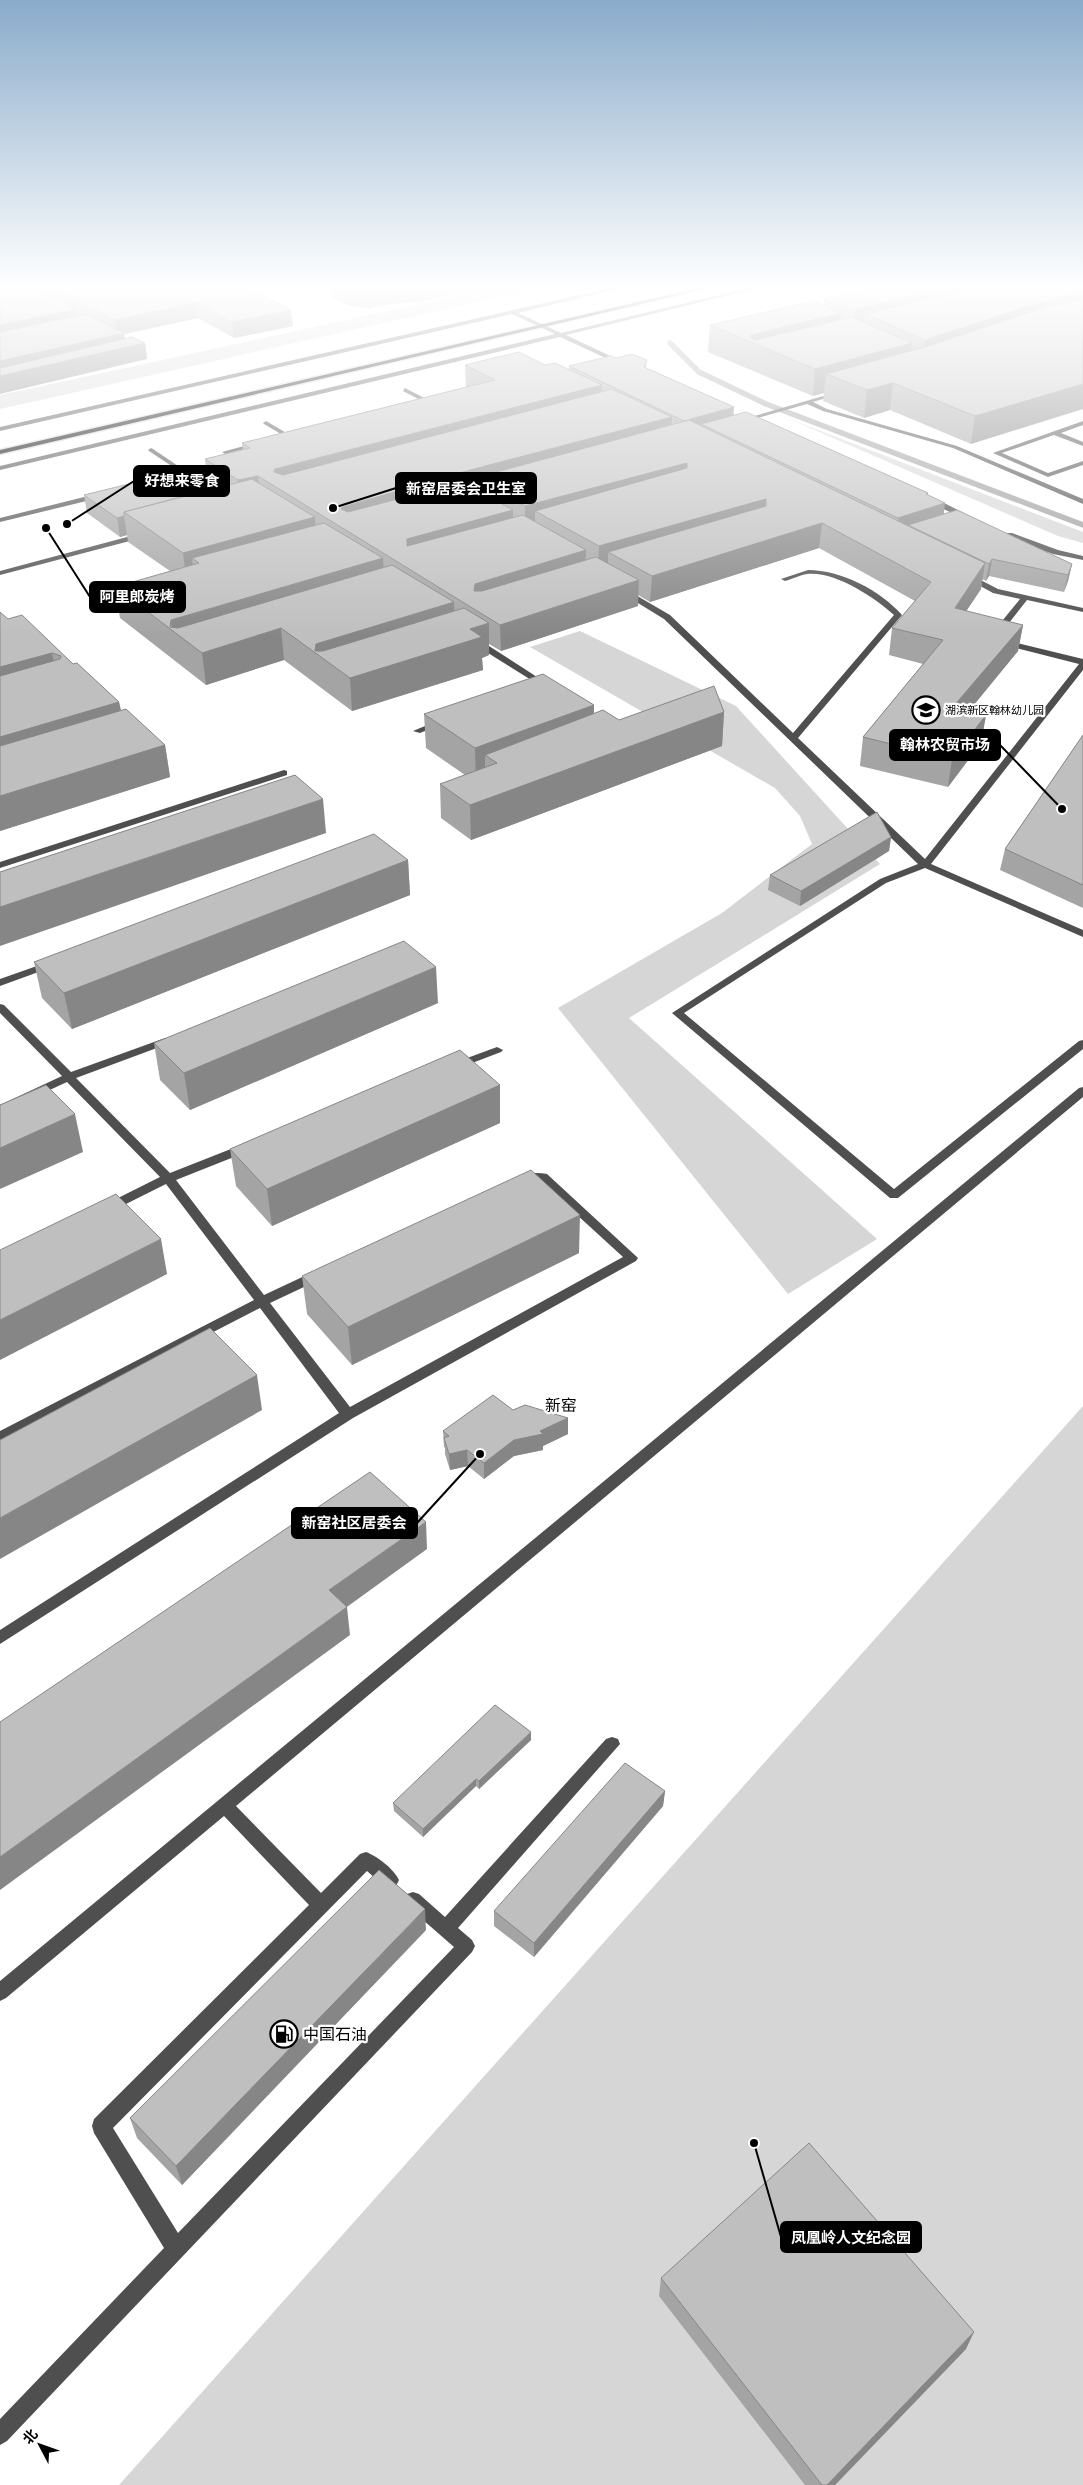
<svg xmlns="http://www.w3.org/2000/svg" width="1083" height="2485" font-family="'Golos Text','Noto Sans SC',sans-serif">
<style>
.green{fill:#d6d6d6}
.water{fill:#9d9d9d}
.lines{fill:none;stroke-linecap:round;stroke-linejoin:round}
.stream{stroke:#9d9d9d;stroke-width:5.5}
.major-casing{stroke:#dbdbdb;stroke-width:3}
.minor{fill:#4f4f4f;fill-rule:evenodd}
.major{fill:#000;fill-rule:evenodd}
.wall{fill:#a4a4a4}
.shaded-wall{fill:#868686}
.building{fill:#bfbfbf;stroke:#868686}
.labels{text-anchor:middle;stroke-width:4.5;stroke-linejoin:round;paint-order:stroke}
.far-poi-label{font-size:11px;fill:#000;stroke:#fff;text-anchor:start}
.quarter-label{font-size:16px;fill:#000;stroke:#fff}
.near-poi-label{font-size:16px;fill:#000;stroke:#fff;text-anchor:start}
.leader{fill:none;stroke:#000;stroke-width:2}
.callout-dot{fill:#000;stroke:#fff;stroke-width:2}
.callout{fill:#000;stroke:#000;stroke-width:2}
.callout-label{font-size:15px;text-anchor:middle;font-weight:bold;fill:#fff}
</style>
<rect width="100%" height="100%" fill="#fff"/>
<g class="green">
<path d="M495,288H540L0,409V395Z"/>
<path d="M787,418L1083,532V543L1058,536Z"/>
<path d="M580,631L736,706L880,864L629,1018L877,1239L788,1294L558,1008L722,913L812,844L800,816L775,788L530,647Z"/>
<path d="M1083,1406V2485H119Z"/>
</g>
<path class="water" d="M333,288H483L421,302L399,303L369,308L349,306L332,297Z"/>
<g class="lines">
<path class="stream" d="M670,343L699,372L766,404L1083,525"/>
<g class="major-casing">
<path id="major" d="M699,288H710L0,454V450Z"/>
</g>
<g class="minor">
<path d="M610,288H622L518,313L561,333L748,288H759L566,335L625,363L623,366L560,337L0,470V466L555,334L512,314L0,431V427Z"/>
<path d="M405,388L430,401L431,402L426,403L403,391Z"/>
<path d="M837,392L842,393L813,402L827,409L957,446L1083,499V504L953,448L823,411L807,404L747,421L744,419Z"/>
<path d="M266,421L290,435L291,436L286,437L264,424L263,423Z"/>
<path d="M1083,421V425L1061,433L1083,442V446L1054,435L1002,453L1048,473L1083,461V465L1048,477L993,453Z"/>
<path d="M259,442L261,443V445L225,454L222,452Z"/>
<path d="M151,448L153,449L199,480L194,481L149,451L148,450Z"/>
<path d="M100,493L104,495L103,497L0,522V518Z"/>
<path d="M926,497H932L974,518L967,520L926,501Z"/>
<path d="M142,533H145V537L0,575V571Z"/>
<path d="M1006,533H1012L1058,550L1083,556V560L1053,554L1006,537Z"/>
<path d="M808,570C841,570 880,590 902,615L798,738L925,859L1079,664L989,641V637L1020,599L993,593L962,576L969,574L998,589L1083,608V612L1027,600L997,638L1083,659V670L931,864L1083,930V937L925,868L886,883L684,1013L894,1189L1079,1041L1083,1040V1049L898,1198H890L672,1013L880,879L918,864L664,619L620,592L627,590L670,615L793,733L894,615C874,597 835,571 807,574C800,575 792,579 785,581L781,579Z"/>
<path d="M472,639H478L551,686L544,688L472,643Z"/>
<path d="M437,721L444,723L420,733L413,731Z"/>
<path d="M284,770L287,771V775L0,868V862Z"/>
<path d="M51,961L56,964L55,966L0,986V979Z"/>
<path d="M0,1004L4,1005L71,1072L165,1038H173L175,1040L173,1042L76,1078L170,1173L241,1145H249L251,1148L249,1151L176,1180L264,1295L313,1272H323L324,1275L323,1278L270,1303L350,1407L623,1257L540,1181L520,1183L518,1180C525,1172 537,1172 547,1174L638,1258L636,1261L353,1418L0,1644V1630L339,1413L260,1308L0,1442V1431L254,1300L166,1184L112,1211H104L102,1208L104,1205L160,1177L67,1082L0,1113V1105L62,1076L0,1013Z"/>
<path d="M497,1047L503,1050L501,1052L459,1068L455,1069L449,1066L451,1064Z"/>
<path d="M1083,1087V1097L236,1806L321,1893L360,1854L366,1852C377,1856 394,1869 399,1880L396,1886L390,1888L384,1886L367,1871L113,2128L178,2233L454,1947L407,1906L404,1900L407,1894L413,1892L419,1894L445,1917L606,1739L612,1737L618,1739L620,1744L458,1928L472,1940L475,1946L472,1952L7,2441L0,2445V2419L164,2248L94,2133L92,2126L94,2119L309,1905L224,1816L6,1998L0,2001V1981L1079,1088Z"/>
</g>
<use href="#major" class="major"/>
</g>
<g class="wall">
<path d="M0,288H249L293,326L234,338L198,318L124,334L125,338L145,343L147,359Z"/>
<path d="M1083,288L971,444L890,410L864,418L823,401L824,393L813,396L708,352L710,325L824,305V299Z"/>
<path d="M616,358L647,360L646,368L734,415L928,495L944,514L1072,564L1068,581L1064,592L989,576L986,581L982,579L981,589L966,611L1023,625L1018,651L969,711L986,715L981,743L948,787L860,766L863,737L923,664L889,655L892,628L915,601L819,548L650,602L638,595V606L501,651L489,644V655L482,658L483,670L352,711L284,660L206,685L120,618L115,587L170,571L128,542L127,535L120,537L87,513L84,495L207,476L205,459L243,450L242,443L466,387L465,365H545L569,369V366Z"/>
<path d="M0,612L8,619L73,664L119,702L121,710L165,745L170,777L0,831Z"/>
<path d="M594,705V713L619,720L724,712L722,746L471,840L441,818L440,784L465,775L426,748L424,714Z"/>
<path d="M1083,735V908L1000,870L1005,849Z"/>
<path d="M891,837L889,851L800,906L768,890L770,875Z"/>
<path d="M408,860L410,895L72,1029L42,998L34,962Z"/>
<path d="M438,1003L190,1110L160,1080L154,1043Z"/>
<path d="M500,1085V1123L272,1226L236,1186L230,1149Z"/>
<path d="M579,1253L352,1365L307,1314L302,1276Z"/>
<path d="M513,1410L568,1418V1434L543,1446V1450L514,1456L484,1479L468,1466L450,1470L445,1454V1448L444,1447L443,1431Z"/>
<path d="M531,1740L479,1789L476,1786L423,1837L394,1811L393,1803Z"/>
<path d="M665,1791L663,1806L534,1957L494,1926V1911Z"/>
<path d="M426,1930L182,2185L137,2138L130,2118Z"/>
<path d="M661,2278L966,2349L835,2485H805L659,2296Z"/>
</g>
<g class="shaded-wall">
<path d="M944,288H1029L865,314L863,332L851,335L854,310Z"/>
<path d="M1083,292V316L921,366L925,340L1035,304Z"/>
<path d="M196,302L198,318L124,334L126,347L145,343L147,359L0,394V361L117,334L115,320Z"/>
<path d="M76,309L78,324L0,341V325Z"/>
<path d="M291,310L293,326L234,338L232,322Z"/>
<path d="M841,313L838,338L750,342V337L751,335Z"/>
<path d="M912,343L908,370L826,374L824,393L813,396L815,369Z"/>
<path d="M893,383L890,410L864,418L867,390Z"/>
<path d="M1083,384V409L971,444L975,416Z"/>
<path d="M602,385V407L283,492L274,472L275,469Z"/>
<path d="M734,407L733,424H701V433L683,438L684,421Z"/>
<path d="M672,417L671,440L474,478L475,493L346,531L341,509L343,507L459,473Z"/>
<path d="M687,463L686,488L535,511V528L525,531V506Z"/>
<path d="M258,476L260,500L240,504L238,480Z"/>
<path d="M928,493L926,509L945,503L943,521L908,525L907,532L895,536L898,518L926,494Z"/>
<path d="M766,499L764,524L608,552V569L598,572L599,546Z"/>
<path d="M513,510V534L407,546V539Z"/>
<path d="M124,516L127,535L120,537L117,518Z"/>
<path d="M315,517L317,547L192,558L195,582L187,584L183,553Z"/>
<path d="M822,523L819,548L650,602L652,576Z"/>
<path d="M586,550L585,575L475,609L474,591L475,584Z"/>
<path d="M383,558L385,589L172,630L171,620Z"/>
<path d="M992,559L989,576L986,581L989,564Z"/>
<path d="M985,563L981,589L951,634L955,608Z"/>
<path d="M1072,564L1068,581L1064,592L1068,575Z"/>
<path d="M639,580L638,606L501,651L500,625Z"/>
<path d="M454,602L455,633L315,653L316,644Z"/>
<path d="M489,623V655L482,658L483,670L352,711L350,678L470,629Z"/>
<path d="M1023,625L1018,651L949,735L953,707Z"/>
<path d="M281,628L284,660L206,685L202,653Z"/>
<path d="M52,653L58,684L0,700V667Z"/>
<path d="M119,702L125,734L0,771V737Z"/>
<path d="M594,705L593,738L497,763L485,755V779L476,782L475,748Z"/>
<path d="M724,712L722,746L471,840L470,805Z"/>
<path d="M986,715L981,743L948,787L952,759Z"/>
<path d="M165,745L170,777L0,831V796Z"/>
<path d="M323,799L326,833L0,946V907Z"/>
<path d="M891,837L889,851L800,906L801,891Z"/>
<path d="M408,860L410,895L72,1029L64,993Z"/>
<path d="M436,967L438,1003L190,1110L184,1073Z"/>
<path d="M500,1085V1123L272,1226L267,1189Z"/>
<path d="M75,1114L83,1152L0,1189V1148Z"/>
<path d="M580,1215L579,1253L352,1365L348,1327Z"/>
<path d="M161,1239L167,1274L0,1360V1320Z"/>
<path d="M257,1375L262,1410L0,1559V1518Z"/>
<path d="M568,1418V1434L543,1446V1450L514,1456L484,1479V1463L514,1440L540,1431Z"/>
<path d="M467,1450L468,1466L450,1470L449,1454Z"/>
<path d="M426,1522L427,1549L333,1617L329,1590Z"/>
<path d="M347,1607L350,1635L0,1890V1857Z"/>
<path d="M531,1732V1740L479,1789V1781Z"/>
<path d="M476,1779V1786L423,1837V1829Z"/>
<path d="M665,1791L663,1806L534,1957V1943Z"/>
<path d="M425,1909L426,1930L182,2185L176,2166Z"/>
<path d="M974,2332L966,2349L835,2485H827Z"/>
</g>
<g class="building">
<path d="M0,288H35L76,309L0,325Z"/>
<path d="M54,288H249L291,310L232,322L196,302L115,320Z"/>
<path d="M868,288H944L854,310L824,299Z"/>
<path d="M972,288H1083V292L1035,304L925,340L865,314Z"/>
<path d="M1083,299V384L975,416L893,383L867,390L826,374L928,346L1040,309Z"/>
<path d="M814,301L841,313L751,335L750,337L755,340L852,317L912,343L815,369L710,325Z"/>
<path d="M86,314L124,333L0,361V332Z"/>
<path d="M132,337L145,343L0,376V368Z"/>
<path d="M519,352L545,365L555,363L602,385L275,469L274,472L283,475L612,389L672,417L459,473L343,507L341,509L348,512L462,482L513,510L407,539V546L523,515L586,550L475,584L474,591H482L596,557L639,580L500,625L258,476L238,480L205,459L250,448L242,443L495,380L465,365Z"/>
<path d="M632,354L647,360L644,367L734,407L684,421L569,366L611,356L616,358Z"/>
<path d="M746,412L928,493L926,494L945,503L898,518L701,424Z"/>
<path d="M689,420L985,563L955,608L1023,625L953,707L986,715L952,759L863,737L943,640L892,628L931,582L822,523L652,576L608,552L766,506V499L599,546L535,511L687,468V463L525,506L474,478Z"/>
<path d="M194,468L222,486L124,512V516L117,518L84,495Z"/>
<path d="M252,479L315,517L183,553L124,512Z"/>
<path d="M957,510L1072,564L1068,575L992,559L989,564L908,525Z"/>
<path d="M324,523L383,558L171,620L170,627L178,628L392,565L454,602L316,644L315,651H323L464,608L489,623L470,629L482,637L350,678L281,628L202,653L115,587L199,563L192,558Z"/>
<path d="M0,612L8,619L22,615L73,664L77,663L119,702L0,737V676L60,659L61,656L52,653L0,667Z"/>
<path d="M543,674L594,705L475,748L424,714Z"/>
<path d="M714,686L724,712L470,805L440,784L497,763L485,755L603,710L619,720Z"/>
<path d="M126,709L165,745L0,796V746Z"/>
<path d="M1083,735V885L1005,849Z"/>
<path d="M295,775L323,799L0,907V872Z"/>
<path d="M877,812L891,837L801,891L770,875Z"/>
<path d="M374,834L408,860L64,993L34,962Z"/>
<path d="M404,941L436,967L184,1073L154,1043Z"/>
<path d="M460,1050L500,1085L267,1189L230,1149Z"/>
<path d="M46,1085L75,1114L0,1148V1105Z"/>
<path d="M531,1170L580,1215L348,1327L302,1276Z"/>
<path d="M116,1194L161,1239L0,1320V1250Z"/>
<path d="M210,1328L257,1375L0,1518V1440Z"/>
<path d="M493,1395L513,1410L525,1405L568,1418L540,1431L543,1434L514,1440L484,1463L467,1450L449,1454L444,1438L449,1436L443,1431Z"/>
<path d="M370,1472L426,1522L329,1590L347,1607L0,1857V1722Z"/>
<path d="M495,1705L531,1732L479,1781L476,1779L423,1829L393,1803Z"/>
<path d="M625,1763L665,1791L534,1943L494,1911Z"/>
<path d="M379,1870L425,1909L176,2166L130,2118Z"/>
<path d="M809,2143L974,2332L827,2485H822L661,2278Z"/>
</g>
<linearGradient id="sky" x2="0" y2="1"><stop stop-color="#8aabca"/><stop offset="0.45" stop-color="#fff"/><stop offset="1" stop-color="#fff" stop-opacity="0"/></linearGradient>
<rect width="1083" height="636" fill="url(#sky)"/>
<defs>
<g id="school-ring" transform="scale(1.4375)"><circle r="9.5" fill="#fff" stroke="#000" stroke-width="1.5"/><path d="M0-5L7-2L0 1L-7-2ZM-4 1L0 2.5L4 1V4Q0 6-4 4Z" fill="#000"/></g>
<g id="fuel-ring" transform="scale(1.4375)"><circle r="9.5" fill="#fff" stroke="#000" stroke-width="1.5"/><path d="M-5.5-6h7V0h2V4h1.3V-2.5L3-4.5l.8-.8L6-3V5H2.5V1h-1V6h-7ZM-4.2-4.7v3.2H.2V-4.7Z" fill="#000"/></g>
</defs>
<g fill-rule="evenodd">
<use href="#school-ring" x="926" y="710"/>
<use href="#fuel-ring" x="284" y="2034"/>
</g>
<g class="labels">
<g class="far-poi-label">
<text x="945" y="714">湖滨新区翰林幼儿园</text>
</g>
<g class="quarter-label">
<text x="561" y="1411">新窑</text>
</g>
<g class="near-poi-label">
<text x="303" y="2040">中国石油</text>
</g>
</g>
<path class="leader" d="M67 524L134 481M333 508L396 488M46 528L90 597M1062 809L1000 745M480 1454L417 1523M754 2143L781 2237"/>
<g class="callout-dot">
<circle cx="67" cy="524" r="5"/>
<circle cx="333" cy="508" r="5"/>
<circle cx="46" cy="528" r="5"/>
<circle cx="1062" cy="809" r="5"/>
<circle cx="480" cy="1454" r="5"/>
<circle cx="754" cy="2143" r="5"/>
</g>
<g class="callout">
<rect x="134" y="466" width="95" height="30" rx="5"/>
<rect x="396" y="473" width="140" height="30" rx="5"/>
<rect x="90" y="582" width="95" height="30" rx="5"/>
<rect x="890" y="730" width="110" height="30" rx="5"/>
<rect x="292" y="1508" width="125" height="30" rx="5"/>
<rect x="781" y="2222" width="140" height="30" rx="5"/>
</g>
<g class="callout-label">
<text x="182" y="486">好想来零食</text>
<text x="466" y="494">新窑居委会卫生室</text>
<text x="137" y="602">阿里郎炭烤</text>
<text x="945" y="750">翰林农贸市场</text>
<text x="354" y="1528">新窑社区居委会</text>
<text x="851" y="2243">凤凰岭人文纪念园</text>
</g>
<g transform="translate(40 2445) rotate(311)" stroke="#ffffff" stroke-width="4" paint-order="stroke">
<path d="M0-4L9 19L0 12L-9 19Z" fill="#000000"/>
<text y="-8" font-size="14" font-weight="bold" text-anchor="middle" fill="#000000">北</text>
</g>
</svg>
